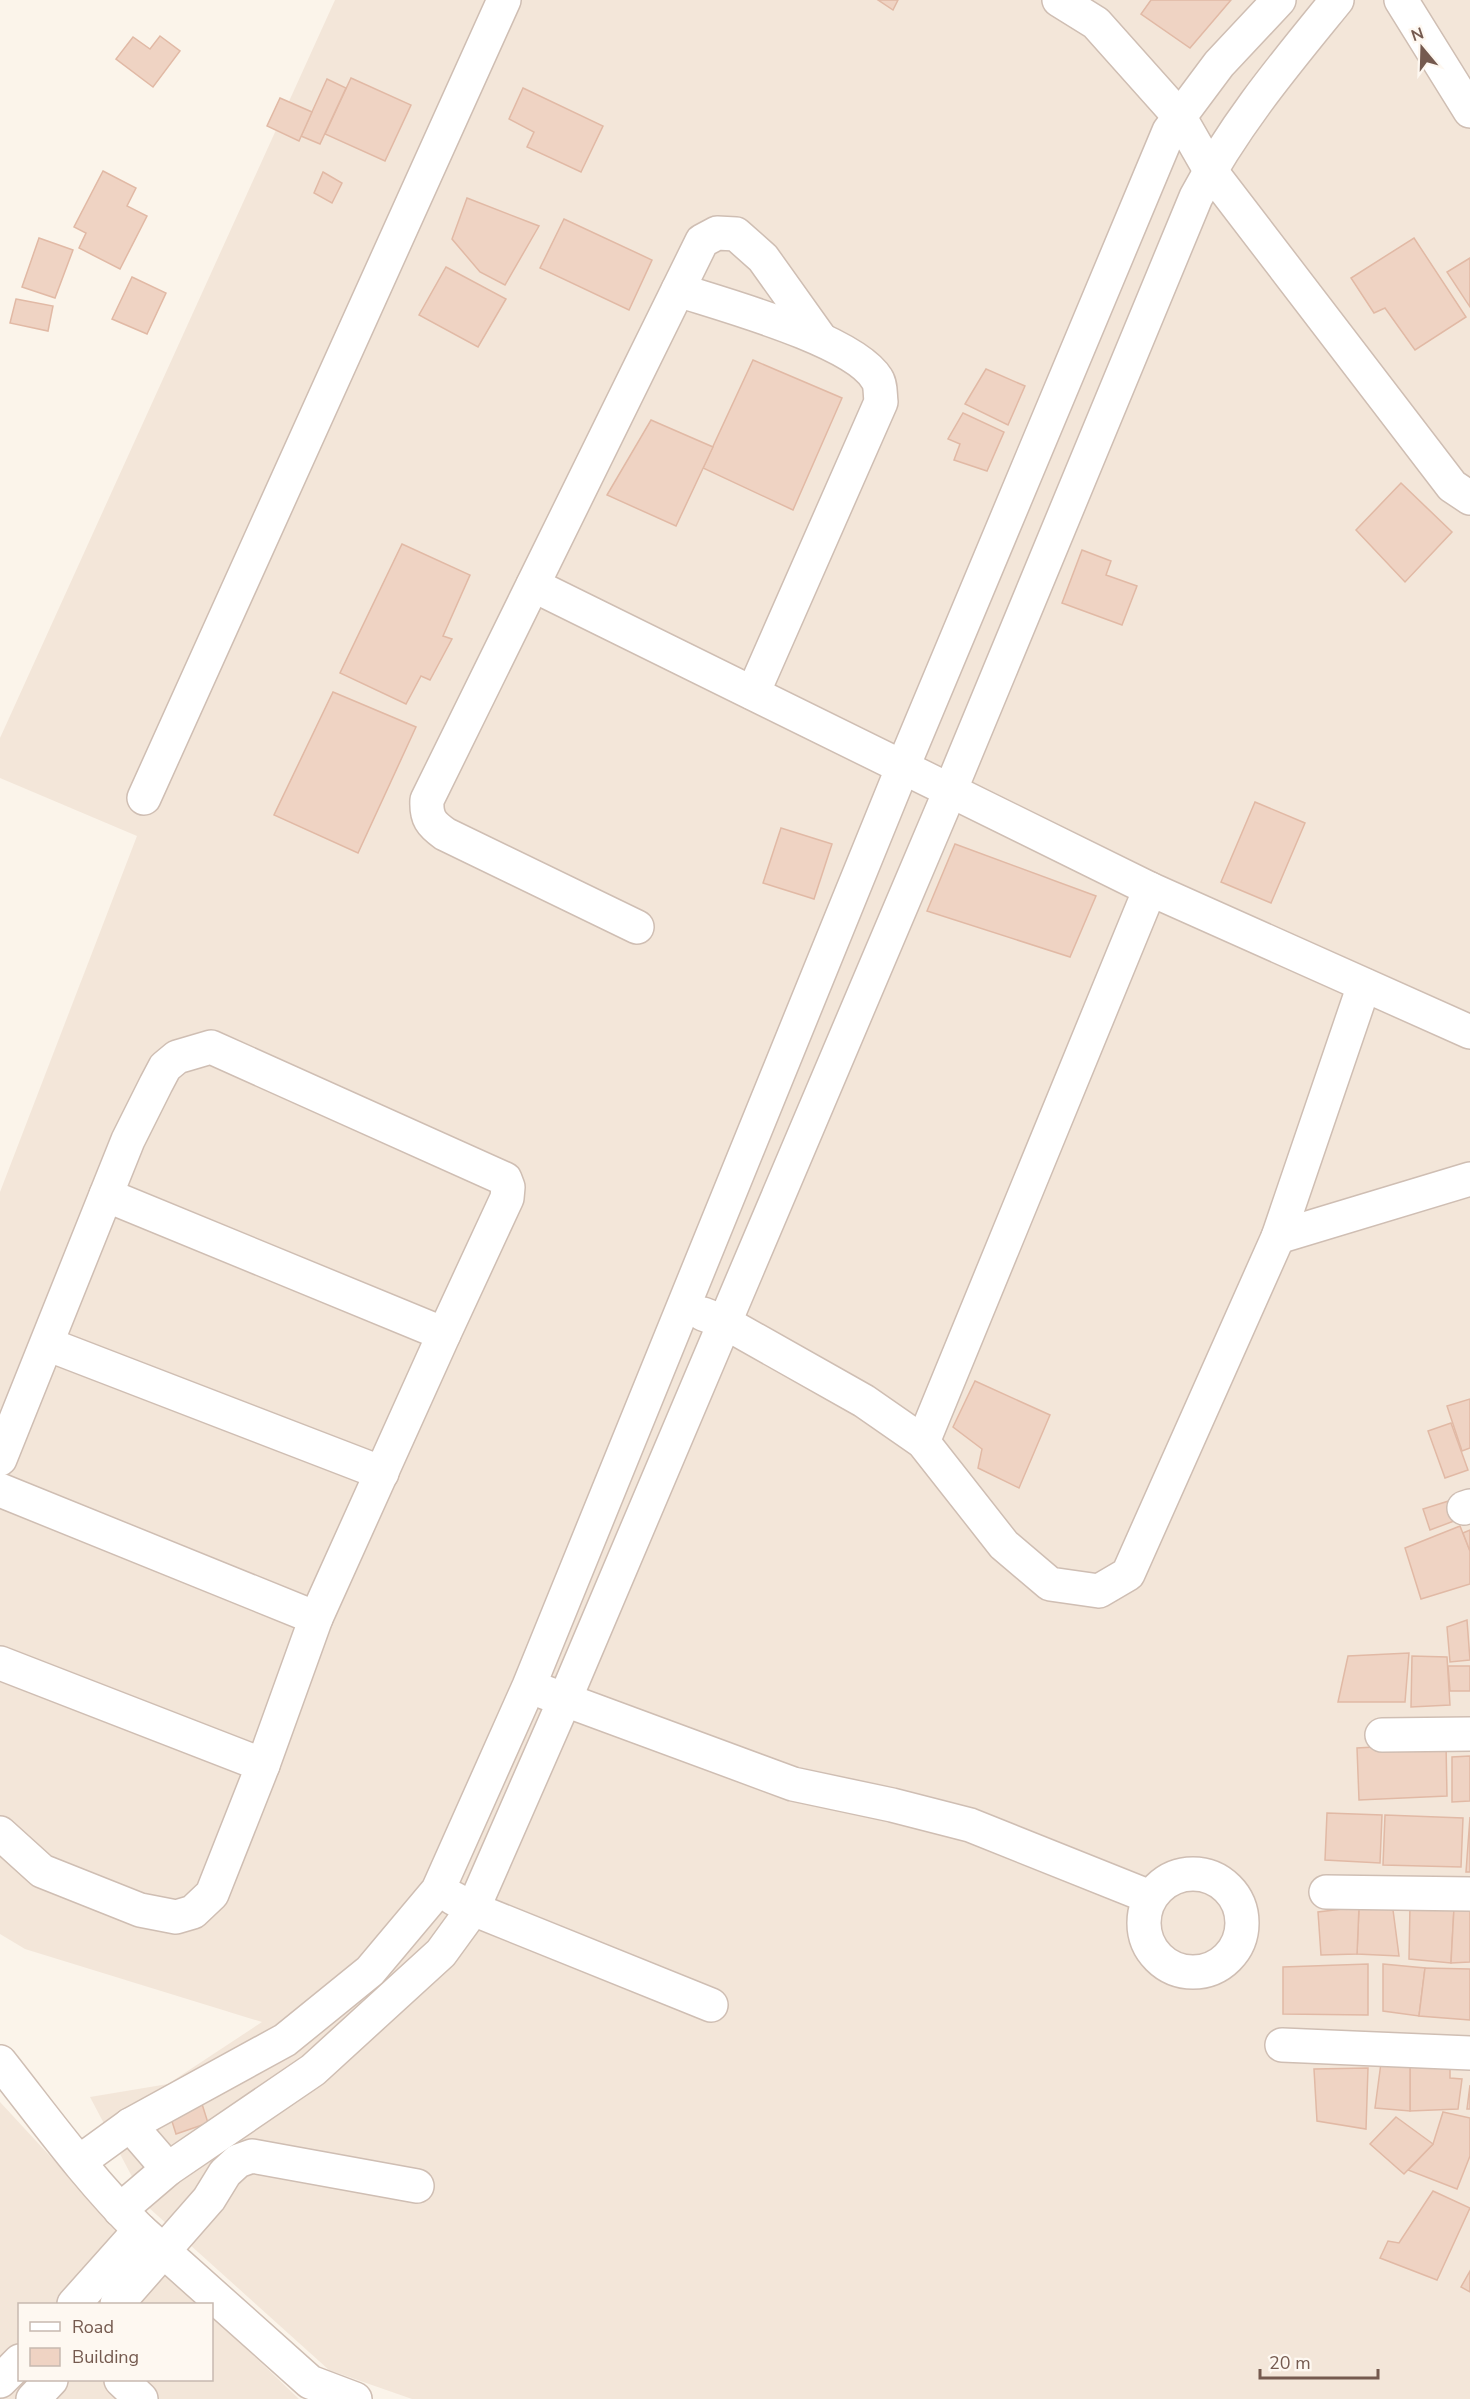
<svg xmlns="http://www.w3.org/2000/svg" width="1470" height="2399" font-family="'Nunito Sans',sans-serif">
<style>
.residential{fill:#f3e6d9}
.building{fill:#efd3c3;stroke:#e1b9a5;stroke-width:1.5}
.lines{fill:none;stroke-linecap:round;stroke-linejoin:round}
.street-casing{stroke:#cfbeb3;stroke-width:36}
.street{stroke:#fff;stroke-width:33}
</style>
<rect width="100%" height="100%" fill="#fbf4ea"/>
<g class="residential">
<path d="M335,0H1470V2399H412L329,2370L148,2207L90,2097L168,2084L262,2022L25,1949L0,1934V1192L137,836L0,778V738Z"/>
<path d="M0,2102L99,2209L199,2304H20V2380H212V2316L299,2399H0Z"/>
</g>
<g class="building">
<path d="M878,0H898L893,10Z"/>
<path d="M1151,0H1231L1190,48L1141,14Z"/>
<path d="M160,36L180,51L153,87L116,59L133,37L150,49Z"/>
<path d="M351,78L411,105L385,161L325,134Z"/>
<path d="M327,79L346,88L320,144L301,136Z"/>
<path d="M523,88L603,126L581,172L527,147L534,132L509,119Z"/>
<path d="M280,98L312,112L299,141L267,126Z"/>
<path d="M103,171L136,188L127,206L147,216L120,269L79,248L86,233L74,227Z"/>
<path d="M323,172L342,183L332,203L314,193Z"/>
<path d="M467,198L539,226L505,285L480,272L452,239Z"/>
<path d="M564,219L652,260L629,310L540,268Z"/>
<path d="M39,238L73,250L55,298L22,287Z"/>
<path d="M1414,238L1466,317L1415,350L1385,308L1374,313L1351,278Z"/>
<path d="M1470,258V307L1447,272Z"/>
<path d="M446,267L506,299L478,347L419,315Z"/>
<path d="M132,277L166,293L147,334L112,319Z"/>
<path d="M16,299L53,306L48,331L10,323Z"/>
<path d="M753,360L842,398L793,510L703,468Z"/>
<path d="M986,369L1025,386L1008,425L965,404Z"/>
<path d="M963,413L1004,432L987,471L954,460L960,444L948,439Z"/>
<path d="M651,420L713,447L676,526L607,495Z"/>
<path d="M1401,483L1452,532L1405,582L1356,530Z"/>
<path d="M402,544L470,575L443,636L452,639L430,680L421,676L406,704L340,673Z"/>
<path d="M1082,550L1111,561L1106,575L1137,586L1122,625L1062,603Z"/>
<path d="M333,692L416,727L358,853L274,815Z"/>
<path d="M1255,802L1305,823L1271,903L1221,882Z"/>
<path d="M781,828L832,844L814,899L763,883Z"/>
<path d="M955,844L1096,896L1070,957L927,911Z"/>
<path d="M975,1381L1050,1415L1019,1488L978,1468L982,1449L953,1427Z"/>
<path d="M1470,1399V1448L1462,1451L1447,1406Z"/>
<path d="M1451,1423L1468,1470L1445,1478L1428,1431Z"/>
<path d="M1455,1499L1462,1518L1430,1530L1423,1509Z"/>
<path d="M1460,1526L1470,1551V1584L1421,1599L1405,1548Z"/>
<path d="M1470,1530V1551L1463,1533Z"/>
<path d="M1467,1620L1470,1660L1450,1662L1447,1627Z"/>
<path d="M1409,1653L1405,1702H1338L1348,1656Z"/>
<path d="M1412,1656L1447,1657L1450,1705L1411,1707Z"/>
<path d="M1448,1666H1470V1691H1450Z"/>
<path d="M1446,1743L1447,1796L1359,1800L1357,1748Z"/>
<path d="M1470,1756V1801L1452,1802V1757Z"/>
<path d="M1327,1813L1382,1815L1380,1863L1325,1860Z"/>
<path d="M1385,1815L1463,1818L1461,1867L1383,1865Z"/>
<path d="M1470,1817V1872H1466Z"/>
<path d="M1410,1905L1454,1908L1451,1963L1409,1959Z"/>
<path d="M1359,1907L1393,1910L1399,1956L1357,1954Z"/>
<path d="M1359,1907L1357,1954L1321,1955L1318,1912Z"/>
<path d="M1454,1908L1470,1909V1962L1451,1963Z"/>
<path d="M1368,1964V2015L1283,2014V1967Z"/>
<path d="M1383,1964L1425,1968L1419,2016L1383,2011Z"/>
<path d="M1425,1968L1470,1969V2020L1419,2016Z"/>
<path d="M1450,2060V2078L1462,2079L1458,2109L1410,2111V2064Z"/>
<path d="M1381,2063L1410,2064V2111L1375,2108Z"/>
<path d="M1368,2068L1366,2129L1317,2121L1314,2069Z"/>
<path d="M1470,2085V2109H1467Z"/>
<path d="M202,2104L208,2123L176,2134L170,2115Z"/>
<path d="M1443,2112L1470,2118V2156L1457,2189L1408,2170L1433,2144Z"/>
<path d="M1396,2117L1433,2144L1404,2174L1370,2144Z"/>
<path d="M1433,2191L1470,2208L1437,2280L1380,2258L1388,2241L1399,2243Z"/>
<path d="M1470,2271V2292L1461,2287Z"/>
</g>
<g class="lines">
<g class="street-casing">
<g id="street">
<path d="M1059,0L1096,23L1179,116L1210,170L1452,486L1470,498"/>
<path d="M1401,0L1470,111"/>
<path d="M678,290C724,305 854,340 877,379C881,385 880,395 881,402L753,693"/>
<path d="M533,585L1150,889L1470,1032"/>
<path d="M144,798L504,0"/>
<path d="M637,927L445,834C431,824 426,818 427,800L702,241L717,233L736,234L763,258L820,338"/>
<path d="M106,1195L444,1334"/>
<path d="M1278,1237L1470,1179"/>
<path d="M703,1314L724,1322L864,1401L923,1442L1004,1545L1050,1584L1099,1591L1128,1574L1278,1237L1364,985"/>
<path d="M47,1344L382,1473"/>
<path d="M923,1442L1150,889"/>
<path d="M0,1459L128,1140L156,1084L165,1067L177,1057L211,1047L505,1179L508,1187L507,1198L444,1334L316,1618L263,1765L212,1894L193,1912L176,1917L140,1910L42,1871L0,1833"/>
<path d="M0,1490L316,1618"/>
<path d="M1464,1508L1470,1506"/>
<path d="M0,1663L263,1765"/>
<path d="M544,1692L793,1784L892,1805L970,1825L1150,1897"/>
<path d="M1382,1735L1470,1734"/>
<circle cx="1193" cy="1923" r="49"/>
<path d="M1326,1892L1470,1894"/>
<path d="M453,1898L473,1909L711,2005"/>
<path d="M1282,2045L1470,2053"/>
<path d="M0,2062C45,2119 88,2179 140,2230L310,2382L355,2399"/>
<path d="M130,2125L168,2169"/>
<path d="M79,2162L130,2125L285,2040L370,1971L438,1890L529,1686L902,769L1169,131L1219,64L1279,0"/>
<path d="M120,2210L168,2169L313,2070L441,1953L473,1909L565,1699L950,791L1196,197C1235,123 1285,64 1337,0"/>
<path d="M74,2304L140,2230"/>
<path d="M117,2304L209,2199L225,2173L238,2161L252,2156L417,2186"/>
<path d="M121,2380L141,2399"/>
<path d="M0,2381L20,2361"/>
<path d="M33,2399L51,2380"/>
</g>
</g>
<use href="#street" class="street"/>
</g>
<rect x="18" y="2303" width="195" height="78" fill="#fef8f1" stroke="#c7b9b0" stroke-width="1.5"/>
<rect x="30" y="2322" width="30" height="9" fill="#ffffff" stroke="#c7b9b0" stroke-width="1.5"/>
<text x="72" y="2333" font-size="18" fill="#755a4f">Road</text>
<rect x="30" y="2348" width="30" height="18" fill="#efd3c3" stroke="#c7b9b0" stroke-width="1.5"/>
<text x="72" y="2363" font-size="18" fill="#755a4f">Building</text>
<g transform="translate(1422 48) rotate(341)" stroke="#fef8f1" stroke-width="4.5" paint-order="stroke">
<path d="M0-4.5L10 22L0 15L-10 22Z" fill="#755a4f"/>
<text y="-9" font-size="16" font-weight="bold" text-anchor="middle" fill="#755a4f">N</text>
</g>
<path d="M1260 2369v9h118v-9" fill="none" stroke="#755a4f" stroke-width="3"/>
<text x="1269" y="2369" font-size="18" fill="#755a4f" stroke="#fef8f1" stroke-width="4.5" paint-order="stroke">20 m</text>
</svg>
